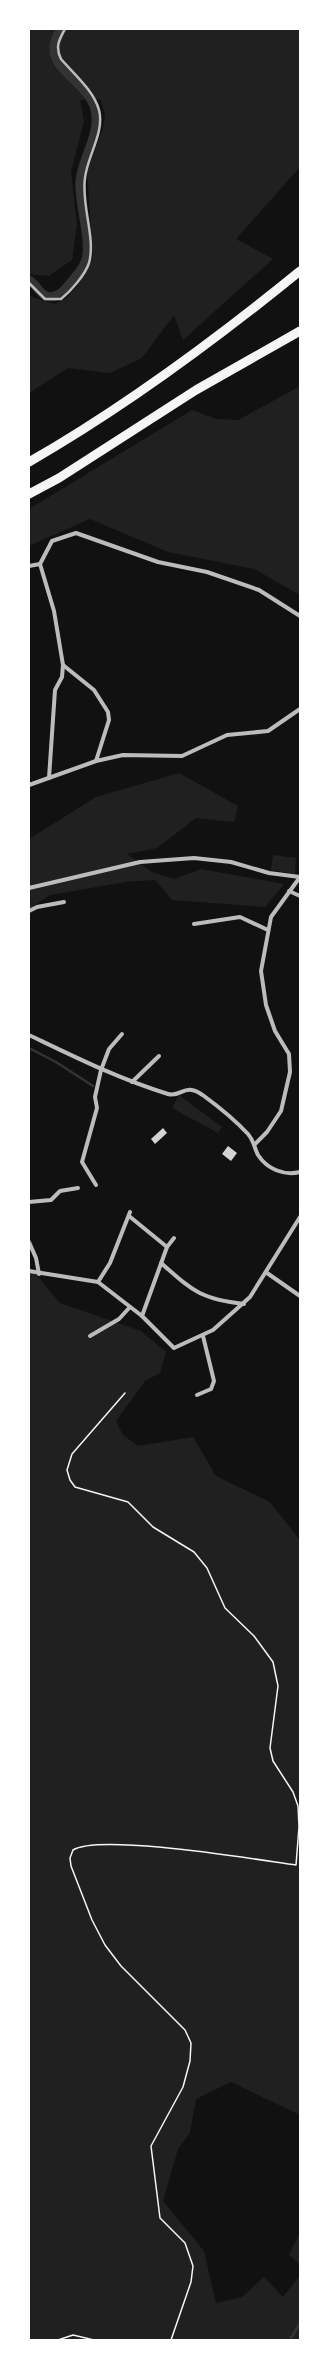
<svg xmlns="http://www.w3.org/2000/svg" width="329" height="2369" font-family="Signika,sans-serif">
<style>
.green{fill:#202020}
.lines{fill:none;stroke-linecap:round;stroke-linejoin:round}
.stream{stroke:#333;stroke-width:2.5}
.canal{stroke:#333;stroke-width:9}
.building{fill:#d3d3d3}
.path{stroke:#f5f5f5;stroke-width:1.5}
.service{stroke:#bcbcbc;stroke-width:2.5}
.minor{stroke:#bcbcbc;stroke-width:4}
.motorway{stroke:#f5f5f5;stroke-width:9}
</style>
<rect width="100%" height="100%" fill="#111"/>
<g class="green">
<path d="M29,29H300V167L236,239L273,259L183,340L174,315L142,358L110,373L68,368L29,393V296L54,304L65,299L79,284L93,257L87,172L103,128L105,114L100,99L80,100L84,121L71,172L77,224L72,260L49,276L29,274Z"/>
<path d="M300,386V595L254,569L168,552L90,519L29,546V509L192,410L216,419L238,420Z"/>
<path d="M179,773L238,806L234,822L196,818L157,848L127,854L152,872L174,879L201,869L284,884L265,907L172,900L155,880L126,882L50,895L29,909V900L31,899L29,898V839L96,797Z"/>
<path d="M273,855L296,858L295,874L271,870Z"/>
<path d="M179,1095L222,1127L218,1133L172,1108Z"/>
<path d="M29,1266L60,1303L141,1331L166,1352L160,1373L145,1381L116,1421L123,1435L138,1446L193,1437L216,1476L270,1502L300,1540V2115L231,2082L196,2099L190,2133L178,2149L163,2201L204,2251L216,2303L242,2297L264,2277L283,2297L300,2275V2340H29Z"/>
<path d="M300,2232V2265L289,2255Z"/>
</g>
<g class="lines">
<g class="stream">
<path d="M29,1048L56,1062L93,1086"/>
<path d="M290,2340L300,2323"/>
</g>
<path class="canal" d="M29,280C36,284 39,293 46,296C55,299 62,293 67,287C73,279 81,272 85,262C93,244 78,203 80,181C82,157 101,134 95,110C88,78 35,68 61,29"/>
</g>
<g class="building">
<path d="M163,1128L167,1133L155,1144L151,1139Z"/>
<path d="M228,1146L237,1153L231,1161L222,1154Z"/>
</g>
<g class="lines">
<g class="path">
<path d="M125,1393L72,1454L67,1470L70,1480L75,1487L128,1502L153,1527L194,1552L207,1568L225,1608L254,1636L273,1662L278,1686L270,1748L273,1761L293,1792L298,1806L299,1827L296,1865C259,1860 99,1833 73,1850L70,1858L71,1866L92,1920L105,1945L121,1966L185,2030L191,2043L190,2061L183,2087L151,2146L160,2218L185,2243L193,2266L191,2282L171,2340"/>
<path d="M58,2340L73,2335L94,2340"/>
</g>
<path class="service" d="M29,283L45,299H61C71,291 85,275 89,263C96,238 81,205 85,178C87,157 105,132 99,110C94,91 74,74 61,59C55,47 59,40 65,29"/>
<g class="minor">
<path d="M29,566L40,564"/>
<path d="M96,761L109,720L108,712L94,690L63,665L54,611L40,564L52,541L76,533L158,562L207,572L259,590L300,616"/>
<path d="M49,778L55,690L62,677L63,665"/>
<path d="M29,785L96,761L123,755L182,756L227,735L268,731L300,709"/>
<path d="M29,888L140,862L194,858L231,862L269,873L300,877"/>
<path d="M289,891L300,896"/>
<path d="M29,911L37,907L64,902"/>
<path d="M194,924L240,917L268,930"/>
<path d="M29,1035C75,1057 119,1079 168,1094C182,1098 184,1081 204,1096C219,1107 235,1120 248,1134C254,1141 254,1147 258,1155C267,1169 284,1176 300,1172"/>
<path d="M132,1082L159,1056"/>
<path d="M255,1144L267,1132L281,1111L290,1072L289,1054L275,1031L266,1005L261,971L271,917L300,877"/>
<path d="M96,1185L82,1162L97,1108L95,1097L101,1070L109,1049L122,1034"/>
<path d="M29,1202L51,1200L60,1191L78,1188"/>
<path d="M129,1216L167,1247"/>
<path d="M29,1242L36,1258L39,1274"/>
<path d="M161,1263C193,1291 200,1299 244,1304"/>
<path d="M29,1271L98,1282L142,1316L174,1348L213,1330L250,1297L300,1217"/>
<path d="M267,1273L300,1296"/>
<path d="M98,1282L110,1263L130,1212"/>
<path d="M142,1316L167,1247L174,1238"/>
<path d="M90,1336L119,1319L130,1307"/>
<path d="M197,1395L211,1389L214,1381L203,1336"/>
</g>
<g class="motorway">
<path d="M29,462C125,407 214,341 300,271"/>
<path d="M29,494L59,478L196,390L300,331"/>
</g>
</g>
<rect width="329" height="2369" fill="none" stroke="#ffffff" stroke-width="60"/>
</svg>
